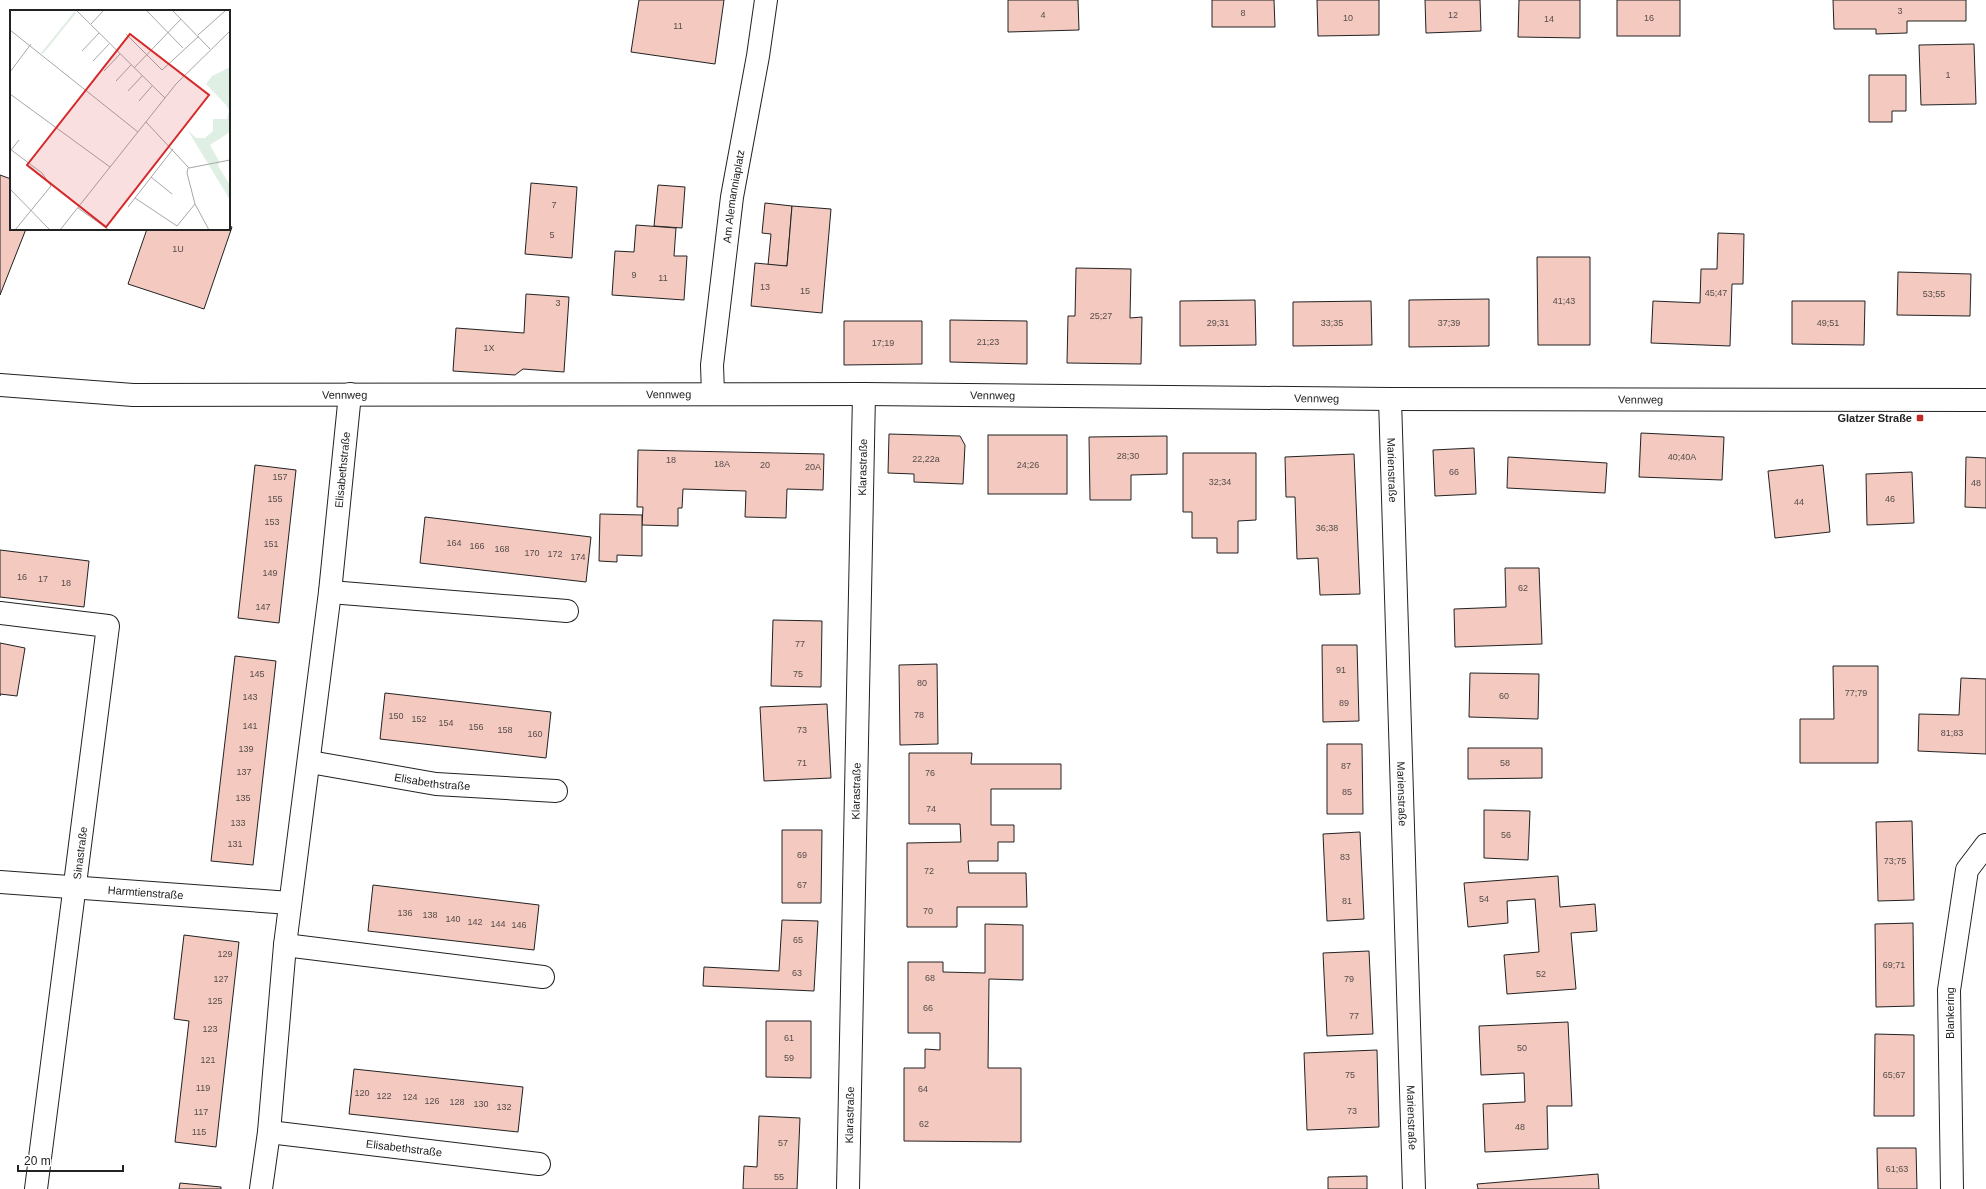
<svg xmlns="http://www.w3.org/2000/svg" width="1986" height="1189" font-family="Arial,sans-serif">
<style>
.building{fill:#f3c9c0;stroke:#222}
.lines{fill:none;stroke-linecap:round;stroke-linejoin:round}
.minor-casing{stroke:#222;stroke-width:24}
.minor{stroke:#fff;stroke-width:22}
.poi-dot{fill:#c62828;stroke:#fff;stroke-width:1.5}
.labels{text-anchor:middle;stroke-width:3;stroke-linejoin:round;paint-order:stroke}
.number-label{font-size:9px;fill:#564c4a}
.street-label{font-size:11px;fill:#222;stroke:#fff}
.poi-label{font-size:11px;font-weight:bold;fill:#222;stroke:#fff;text-anchor:end}
.inset-road{fill:none;stroke:#a7a7a7;stroke-width:1}
.view{fill:#d62828;fill-opacity:0.15;stroke:#d62828;stroke-width:2}
.inset-edge{fill:none;stroke:#222;stroke-width:2}
</style>
<rect width="100%" height="100%" fill="#fff"/>
<g class="building">
<path d="M639,0H724L715,64L631,52Z"/>
<path d="M1008,0H1078L1079,30L1008,32Z"/>
<path d="M1212,0H1274L1275,27H1212Z"/>
<path d="M1317,0H1379V35L1318,36Z"/>
<path d="M1425,0H1480L1481,31L1426,33Z"/>
<path d="M1519,0H1580V38L1518,37Z"/>
<rect x="1617" y="0" width="63" height="36"/>
<path d="M1833,0H1966V21H1907V33L1876,34V29H1834Z"/>
<path d="M1974,44L1976,104L1921,105L1919,45Z"/>
<path d="M1869,75H1906V111H1892V122H1869Z"/>
<path d="M0,175L11,179V229H26L0,295Z"/>
<path d="M531,183L577,187L572,258L525,254Z"/>
<path d="M658,185L685,187L682,228L654,226Z"/>
<path d="M765,203L792,206L787,266L768,265L771,234L762,233Z"/>
<path d="M792,206L831,209L822,313L751,306L755,263L787,266Z"/>
<path d="M636,225L676,228L674,256H687L684,300L612,295L615,251L634,252Z"/>
<path d="M229,226L232,227L204,309L128,284L147,229H229Z"/>
<path d="M1718,233L1744,234L1743,284H1732L1730,346L1651,343L1653,301L1700,303L1701,269H1717Z"/>
<path d="M1537,257H1590V345H1538Z"/>
<path d="M1076,268L1131,269L1130,318L1142,317L1141,364L1067,363L1068,316H1075Z"/>
<path d="M1898,272L1971,274L1970,316L1897,315Z"/>
<path d="M526,294L569,297L564,372L523,369L515,375L453,371L456,328L524,333Z"/>
<path d="M1489,299V346L1409,347V300Z"/>
<path d="M1255,300L1256,345L1180,346V301Z"/>
<path d="M1371,301L1372,345L1293,346V302Z"/>
<path d="M1792,301H1865L1864,345L1792,344Z"/>
<path d="M950,320L1027,321V364L950,362Z"/>
<path d="M844,321H922V364L844,365Z"/>
<path d="M1641,433L1724,437L1722,480L1639,477Z"/>
<path d="M889,434L960,436L965,445L963,484L914,482V474L888,473Z"/>
<rect x="988" y="435" width="79" height="59"/>
<path d="M1167,436V474L1131,475V500H1090L1089,437Z"/>
<path d="M1474,448L1476,494L1435,496L1433,450Z"/>
<path d="M638,450L824,454L823,490L787,489L786,518L745,517L746,491L683,489L682,508H678V526L642,525L643,507H637Z"/>
<path d="M1183,453H1256V520L1238,521V553H1217V538H1192V512H1183Z"/>
<path d="M1354,454L1360,594L1320,595L1318,558L1297,559L1295,497H1286L1285,457Z"/>
<path d="M1508,457L1607,463L1605,493L1507,488Z"/>
<path d="M1966,457L1986,458V508L1965,507Z"/>
<path d="M255,465L296,470L279,623L238,618Z"/>
<path d="M1823,465L1830,532L1775,538L1768,471Z"/>
<path d="M1912,472L1914,523L1867,525L1866,474Z"/>
<path d="M600,514L642,515V556L617,555V562L599,561Z"/>
<path d="M425,517L591,537L586,582L420,563Z"/>
<path d="M0,550L89,561L84,607L0,597Z"/>
<path d="M1505,568H1539L1542,644L1455,647L1454,609L1506,607Z"/>
<path d="M773,620L822,621L821,687L771,686Z"/>
<path d="M0,643L25,648L17,696L0,694V696Z"/>
<path d="M1322,645H1357L1359,721L1323,722Z"/>
<path d="M235,656L276,661L253,865L211,861Z"/>
<path d="M937,664L938,744L900,745L899,665Z"/>
<path d="M1833,666H1878V763H1800V719H1834Z"/>
<path d="M1470,673L1539,674L1538,719L1469,717Z"/>
<path d="M1961,678L1986,679V754L1918,751L1919,714L1959,715Z"/>
<path d="M385,693L551,712L546,758L380,739Z"/>
<path d="M827,704L831,778L764,781L760,707Z"/>
<path d="M1327,744H1362L1363,814H1327Z"/>
<path d="M1468,748H1542V778L1468,779Z"/>
<path d="M909,753H972L971,764H1061V789H991V825H1014V842H998V861H968L969,873H1026L1027,907H957V927H907V843L961,842L960,824H909Z"/>
<path d="M1484,810L1530,811L1528,860L1484,858Z"/>
<path d="M1912,821L1914,900L1878,901L1876,822Z"/>
<path d="M782,830H822L821,903H782Z"/>
<path d="M1360,832L1364,919L1327,921L1323,834Z"/>
<path d="M1558,876L1560,907L1595,904L1597,931L1571,933L1576,989L1507,994L1504,955L1539,952L1535,899L1507,901L1508,923L1468,927L1464,883Z"/>
<path d="M373,885L539,905L534,950L368,931Z"/>
<path d="M782,920L818,921L814,991L703,986L704,967L779,971Z"/>
<path d="M1913,923L1914,1006L1876,1007L1875,924Z"/>
<path d="M985,924L1023,925V980L989,979L988,1068H1021V1142L904,1141V1068H925V1049L940,1050V1033H908V962H943V972L985,973Z"/>
<path d="M184,935L239,942L216,1147L175,1142L189,1021L174,1019Z"/>
<path d="M1369,951L1373,1034L1327,1036L1323,953Z"/>
<path d="M766,1021H811V1078L766,1077Z"/>
<path d="M1568,1022L1572,1106H1547L1548,1149L1485,1152L1483,1104L1525,1102L1524,1073L1481,1075L1479,1026Z"/>
<path d="M1875,1034L1914,1035V1116H1874Z"/>
<path d="M1377,1050L1379,1127L1307,1130L1304,1053Z"/>
<path d="M354,1069L523,1087L518,1132L349,1114Z"/>
<path d="M759,1116L800,1118L797,1189H743L744,1166L757,1167Z"/>
<path d="M1877,1148H1916L1917,1189H1878Z"/>
<path d="M1598,1174L1599,1189H1478L1477,1184Z"/>
<path d="M1367,1176V1189H1328V1177Z"/>
<path d="M180,1183L221,1187V1189H179Z"/>
</g>
<g class="lines">
<g class="minor-casing">
<g id="minor">
<path id="s1" d="M0,385L133,395L864,394L1390,399L1986,400"/>
<path id="s2" d="M713,394L712,365L732,197L758,56L766,0"/>
<path id="s3" d="M1390,399L1414,1189"/>
<path d="M330,592L567,611"/>
<path d="M0,613L108,626L36,1189"/>
<path id="s4" d="M310,762L436,784L556,791"/>
<path id="s5" d="M0,882L290,903"/>
<path d="M285,945L543,977"/>
<path id="s6" d="M269,1132L539,1164"/>
<path id="s7" d="M261,1189L269,1132L285,945L330,592L350,394"/>
<path id="s8" d="M848,1189L864,394"/>
<path d="M1952,1189L1949,990L1967,870L1986,845"/>
</g>
</g>
<use href="#minor" class="minor"/>
</g>
<rect class="poi-dot" x="1916" y="414" width="8" height="8" rx="2"/>
<g class="labels">
<g class="number-label">
<text x="1900" y="14">3</text>
<text x="1243" y="16">8</text>
<text x="1043" y="18">4</text>
<text x="1453" y="18">12</text>
<text x="1348" y="21">10</text>
<text x="1649" y="21">16</text>
<text x="1549" y="22">14</text>
<text x="678" y="29">11</text>
<text x="1948" y="78">1</text>
<text x="554" y="208">7</text>
<text x="552" y="238">5</text>
<text x="178" y="252">1U</text>
<text x="634" y="278">9</text>
<text x="663" y="281">11</text>
<text x="765" y="290">13</text>
<text x="805" y="294">15</text>
<text x="1716" y="296">45;47</text>
<text x="1934" y="297">53;55</text>
<text x="1564" y="304">41;43</text>
<text x="558" y="306">3</text>
<text x="1101" y="319">25;27</text>
<text x="1218" y="326">29;31</text>
<text x="1332" y="326">33;35</text>
<text x="1449" y="326">37;39</text>
<text x="1828" y="326">49;51</text>
<text x="988" y="345">21;23</text>
<text x="883" y="346">17;19</text>
<text x="489" y="351">1X</text>
<text x="1128" y="459">28;30</text>
<text x="1682" y="460">40;40A</text>
<text x="926" y="462">22,22a</text>
<text x="671" y="463">18</text>
<text x="722" y="467">18A</text>
<text x="765" y="468">20</text>
<text x="1028" y="468">24;26</text>
<text x="813" y="470">20A</text>
<text x="1454" y="475">66</text>
<text x="280" y="480">157</text>
<text x="1220" y="485">32;34</text>
<text x="1976" y="486">48</text>
<text x="275" y="502">155</text>
<text x="1890" y="502">46</text>
<text x="1799" y="505">44</text>
<text x="272" y="525">153</text>
<text x="1327" y="531">36;38</text>
<text x="454" y="546">164</text>
<text x="271" y="547">151</text>
<text x="477" y="549">166</text>
<text x="502" y="552">168</text>
<text x="532" y="556">170</text>
<text x="555" y="557">172</text>
<text x="578" y="560">174</text>
<text x="270" y="576">149</text>
<text x="22" y="580">16</text>
<text x="43" y="582">17</text>
<text x="66" y="586">18</text>
<text x="1523" y="591">62</text>
<text x="263" y="610">147</text>
<text x="800" y="647">77</text>
<text x="1341" y="673">91</text>
<text x="257" y="677">145</text>
<text x="798" y="677">75</text>
<text x="922" y="686">80</text>
<text x="1856" y="696">77;79</text>
<text x="1504" y="699">60</text>
<text x="250" y="700">143</text>
<text x="1344" y="706">89</text>
<text x="919" y="718">78</text>
<text x="396" y="719">150</text>
<text x="419" y="722">152</text>
<text x="446" y="726">154</text>
<text x="250" y="729">141</text>
<text x="476" y="730">156</text>
<text x="505" y="733">158</text>
<text x="802" y="733">73</text>
<text x="1952" y="736">81;83</text>
<text x="535" y="737">160</text>
<text x="246" y="752">139</text>
<text x="802" y="766">71</text>
<text x="1505" y="766">58</text>
<text x="1346" y="769">87</text>
<text x="244" y="775">137</text>
<text x="930" y="776">76</text>
<text x="1347" y="795">85</text>
<text x="243" y="801">135</text>
<text x="931" y="812">74</text>
<text x="238" y="826">133</text>
<text x="1506" y="838">56</text>
<text x="235" y="847">131</text>
<text x="802" y="858">69</text>
<text x="1345" y="860">83</text>
<text x="1895" y="864">73;75</text>
<text x="929" y="874">72</text>
<text x="802" y="888">67</text>
<text x="1484" y="902">54</text>
<text x="1347" y="904">81</text>
<text x="928" y="914">70</text>
<text x="405" y="916">136</text>
<text x="430" y="918">138</text>
<text x="453" y="922">140</text>
<text x="475" y="925">142</text>
<text x="498" y="927">144</text>
<text x="519" y="928">146</text>
<text x="798" y="943">65</text>
<text x="225" y="957">129</text>
<text x="1894" y="968">69;71</text>
<text x="797" y="976">63</text>
<text x="1541" y="977">52</text>
<text x="930" y="981">68</text>
<text x="221" y="982">127</text>
<text x="1349" y="982">79</text>
<text x="215" y="1004">125</text>
<text x="928" y="1011">66</text>
<text x="1354" y="1019">77</text>
<text x="210" y="1032">123</text>
<text x="789" y="1041">61</text>
<text x="1522" y="1051">50</text>
<text x="789" y="1061">59</text>
<text x="208" y="1063">121</text>
<text x="1350" y="1078">75</text>
<text x="1894" y="1078">65;67</text>
<text x="203" y="1091">119</text>
<text x="923" y="1092">64</text>
<text x="362" y="1096">120</text>
<text x="384" y="1099">122</text>
<text x="410" y="1100">124</text>
<text x="432" y="1104">126</text>
<text x="457" y="1105">128</text>
<text x="481" y="1107">130</text>
<text x="504" y="1110">132</text>
<text x="1352" y="1114">73</text>
<text x="201" y="1115">117</text>
<text x="924" y="1127">62</text>
<text x="1520" y="1130">48</text>
<text x="199" y="1135">115</text>
<text x="783" y="1146">57</text>
<text x="1897" y="1172">61;63</text>
<text x="779" y="1180">55</text>
</g>
<g class="street-label">
<text dy="4" stroke="none"><textPath href="#s2" startOffset="199">Am Alemanniaplatz</textPath></text>
<text dy="4" stroke="none"><textPath href="#s1" startOffset="345">Vennweg</textPath></text>
<text dy="4" stroke="none"><textPath href="#s1" startOffset="669">Vennweg</textPath></text>
<text dy="4" stroke="none"><textPath href="#s1" startOffset="993">Vennweg</textPath></text>
<text dy="4" stroke="none"><textPath href="#s1" startOffset="1317">Vennweg</textPath></text>
<text dy="4" stroke="none"><textPath href="#s1" startOffset="1641">Vennweg</textPath></text>
<text dy="4" stroke="none"><textPath href="#s8" startOffset="722">Klarastraße</textPath></text>
<text dy="4" stroke="none"><textPath href="#s7" startOffset="724">Elisabethstraße</textPath></text>
<text dy="4" stroke="none"><textPath href="#s3" startOffset="71">Marienstraße</textPath></text>
<text dy="4" stroke="none"><textPath href="#s4" startOffset="124">Elisabethstraße</textPath></text>
<text dy="4" stroke="none"><textPath href="#s8" startOffset="398">Klarastraße</textPath></text>
<text dy="4" stroke="none"><textPath href="#s3" startOffset="395">Marienstraße</textPath></text>
<text transform="translate(80 853) rotate(-83)" y="4">Sinastraße</text>
<text dy="4" stroke="none"><textPath href="#s5" startOffset="146">Harmtienstraße</textPath></text>
<text transform="translate(1950 1013) rotate(-90)" y="4">Blankering</text>
<text dy="4" stroke="none"><textPath href="#s8" startOffset="74">Klarastraße</textPath></text>
<text dy="4" stroke="none"><textPath href="#s3" startOffset="719">Marienstraße</textPath></text>
<text dy="4" stroke="none"><textPath href="#s6" startOffset="136">Elisabethstraße</textPath></text>
</g>
<g class="poi-label">
<text x="1912" y="422">Glatzer Straße</text>
</g>
</g>
<g transform="translate(10 10)">
<rect width="220" height="220" fill="#fff"/>
<path d="M65,1L66,3L33,44L31,43ZM220,57V122L200,135L209,151L208,156L220,175V190L177,119L186,128H195L203,121V109H217L219,100L216,95L196,74L202,66Z" fill="#e0efe3"/>
<path class="inset-road" d="M66,0L155,88M136,0L173,38M162,0L200,39M81,14L94,0M0,20L128,122M116,24L152,60L189,26M188,25L215,1M72,41L89,23M83,51L99,34M124,58L171,9M94,61L110,44M0,62L21,34M106,71L121,55M118,81L132,66M0,84L100,157M129,91L142,76M136,112L179,158L220,150M0,139L32,163L41,176L5,220M1,140L9,130M178,158L177,163L185,194L199,220M141,167L162,184M0,179L40,220M125,188L167,216L185,194M118,197L163,139M68,198L99,220M50,220L166,74L220,21"/>
<path class="view" d="M120,24L199,85L96,217L17,155Z"/>
<rect width="220" height="220" class="inset-edge"/>
</g>
<path d="M18 1165v6h105v-6" fill="none" stroke="#222222" stroke-width="2"/>
<text x="24" y="1165" font-size="12" fill="#222222" stroke="#ffffff" stroke-width="3" paint-order="stroke">20 m</text>
</svg>
